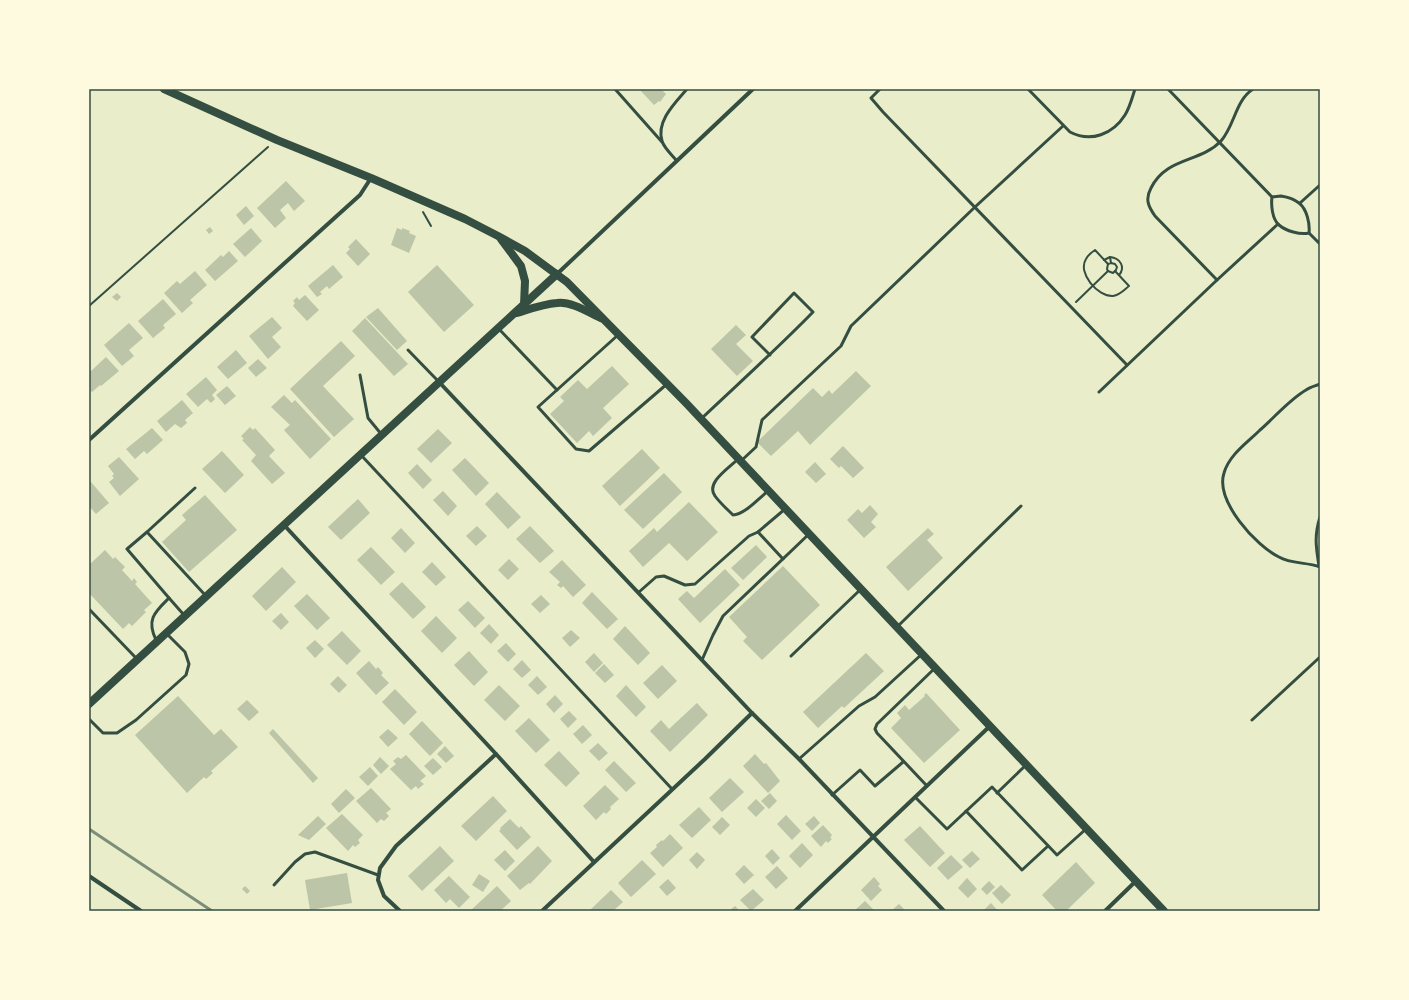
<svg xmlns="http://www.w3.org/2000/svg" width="1409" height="1000" font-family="Inter,sans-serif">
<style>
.building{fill:#bcc5a7}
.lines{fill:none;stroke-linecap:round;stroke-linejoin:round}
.path{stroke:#344e41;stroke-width:2}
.service{stroke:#344e41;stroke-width:3}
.minor{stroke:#344e41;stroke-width:4}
.secondary{stroke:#344e41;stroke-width:8}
.rail{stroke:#7c8e77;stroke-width:3}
.neatline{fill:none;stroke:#344e41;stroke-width:1.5}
</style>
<rect width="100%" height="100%" fill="#e9edc9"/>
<g class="building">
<path d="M639,89H661L666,94L660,102L659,101L654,105Z"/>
<path d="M286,181L305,201L294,211L288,203L280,210L286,218L275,228L257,208Z"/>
<path d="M246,206L254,216L244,225L236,215Z"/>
<path d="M210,227L213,231L209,234L206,230Z"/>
<path d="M251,228L262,241L245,257L233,244Z"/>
<path d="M397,228L402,230V228L410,231L409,233L416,236L409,253L391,245Z"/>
<path d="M356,239L370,254L358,266L346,253L350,249L348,247Z"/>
<path d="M229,251L238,261L215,281L205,270L221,255L223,257Z"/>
<path d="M333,265L343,277L329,289L327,286L320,292L322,294L317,297L308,286Z"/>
<path d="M437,265L474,305L444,332L408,292Z"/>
<path d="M195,271L207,285L190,300L193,303L182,313L164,293L177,281L180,284Z"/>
<path d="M117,293L121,297L117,301L112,297Z"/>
<path d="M305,295L319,310L307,321L293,306L295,303L293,301L297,297L299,300Z"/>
<path d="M163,299L176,314L163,325L165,328L153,338L138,321Z"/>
<path d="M378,308L407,341L397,350L366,317Z"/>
<path d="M272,317L282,328L272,337L281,347L268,359L249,336Z"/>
<path d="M365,318L408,364L394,376L352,331Z"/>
<path d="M129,323L143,338L129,350L134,356L122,366L104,345Z"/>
<path d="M736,325L746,335L736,344L753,361L737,376L711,349Z"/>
<path d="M341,341L355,356L323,386L354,419L334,437L290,389Z"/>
<path d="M236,350L247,363L228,379L217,367Z"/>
<path d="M106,357L119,371L101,386L100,385L92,392L89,389V369L91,371Z"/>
<path d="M258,359L267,368L256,377L248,368Z"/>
<path d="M612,366L629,384L603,408L612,418L593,436L589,431L577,443L550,414L564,401L560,397L578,380L587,389Z"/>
<path d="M856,371L871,386L810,445L798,431L771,456L757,442L813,388L822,397L829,390L832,394Z"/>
<path d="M206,377L217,390L212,395L215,399L211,403L207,399L198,407L186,394Z"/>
<path d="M227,386L236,396L225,405L216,395Z"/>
<path d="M284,395L292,403L295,400L331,439L310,459L284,430L290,425L271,407Z"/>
<path d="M182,400L193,413L185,420L187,423L181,428L175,424L166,432L157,421Z"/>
<path d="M250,427L253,430L255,428L275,450L269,456L285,473L272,484L251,461L256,455L242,440L244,439L241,436Z"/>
<path d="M152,428L163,440L147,454L144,451L135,459L126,449Z"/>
<path d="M438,429L452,443L431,463L417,449Z"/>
<path d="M843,446L864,468L853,478L841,466L839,468L830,459Z"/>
<path d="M642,449L660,468L620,506L602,486Z"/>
<path d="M222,451L244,475L225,493L202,469Z"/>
<path d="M119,457L139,479L120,496L109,482L114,478L112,476L114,474L108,466Z"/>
<path d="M465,458L489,483L476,496L452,470Z"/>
<path d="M815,462L826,474L816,483L805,472Z"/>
<path d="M417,464L432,480L423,489L408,473Z"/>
<path d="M664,473L682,492L643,529L624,510Z"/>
<path d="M91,482L109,503L96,514L89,506V483Z"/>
<path d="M443,491L457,506L448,516L433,500Z"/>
<path d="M497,492L521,517L508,529L485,504Z"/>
<path d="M205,495L237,530L189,572L162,542L186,520L182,515Z"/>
<path d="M358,499L370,513L341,540L328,527Z"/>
<path d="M689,502L718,532L687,561L669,543L643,567L629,551L654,528L657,532Z"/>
<path d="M870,505L878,514L871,522L876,527L864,538L847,520L858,509L862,513Z"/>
<path d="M477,526L487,536L476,546L466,536Z"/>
<path d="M530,526L554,551L540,563L516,539Z"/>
<path d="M401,528L415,543L405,553L391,538Z"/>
<path d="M928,528L934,534L927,540L943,558L908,591L886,567Z"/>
<path d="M756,545L767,557L743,580L731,568Z"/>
<path d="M371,547L395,572L381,585L357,560Z"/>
<path d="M105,550L113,559L115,557L125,567L122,570L132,581L134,578L137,582L135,584L152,603L144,610L146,612L132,626L129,623L123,629L89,593V565Z"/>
<path d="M509,559L519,569L508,580L498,570Z"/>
<path d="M562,560L586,585L573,597L563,586L561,588L557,585L560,582L549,572Z"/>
<path d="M432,562L446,577L436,586L422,572Z"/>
<path d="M783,566L820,605L762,660L743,641L747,637L729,617Z"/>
<path d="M282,567L296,582L266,611L252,596Z"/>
<path d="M725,569L740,585L700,623L678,599L687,591L694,598Z"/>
<path d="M402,582L426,607L413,619L389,594Z"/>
<path d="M592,592L618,619L607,629L582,603Z"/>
<path d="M307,594L330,618L317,630L294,606Z"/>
<path d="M541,595L550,604L540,613L531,604Z"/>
<path d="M468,601L485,618L475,628L458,610Z"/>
<path d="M281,613L289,622L281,630L272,621Z"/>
<path d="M436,616L457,638L442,653L421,631Z"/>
<path d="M489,624L499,635L491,644L480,633Z"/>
<path d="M625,626L650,653L638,665L613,639Z"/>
<path d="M571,630L580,638L570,647L562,638Z"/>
<path d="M342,631L361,651L347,665L327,645Z"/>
<path d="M315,640L324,649L315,658L306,648Z"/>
<path d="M506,643L516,654L508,662L497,651Z"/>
<path d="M469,651L488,672L474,686L454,665Z"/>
<path d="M594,653L603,663L594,672L585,662Z"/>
<path d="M866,653L884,671L844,708L842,706L818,728L803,712Z"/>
<path d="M522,660L531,670L522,678L513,669Z"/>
<path d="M369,661L376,669L378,667L383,673L381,675L389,683L376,695L356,673Z"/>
<path d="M604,664L614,675L605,683L595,673Z"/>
<path d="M662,665L677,681L658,699L643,683Z"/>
<path d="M338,676L347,685L339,693L330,684Z"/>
<path d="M537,676L547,687L538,695L528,685Z"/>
<path d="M499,685L520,706L505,721L484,700Z"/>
<path d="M626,685L646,707L636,717L616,696Z"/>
<path d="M395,689L417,712L404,725L382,702Z"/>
<path d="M926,693L960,730L924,763L891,728L901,718L897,713L905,705L909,710L925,696L924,695Z"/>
<path d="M555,695L563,704L554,713L546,704Z"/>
<path d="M178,696L214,735L221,729L238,747L211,771L213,773L206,779L204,777L187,793L135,735Z"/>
<path d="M247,700L259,712L249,721L237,709Z"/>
<path d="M697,703L708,715L670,752L650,731L661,720L669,729Z"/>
<path d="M569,711L577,719L568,728L560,719Z"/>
<path d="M529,718L550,740L536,753L515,731Z"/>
<path d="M422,721L443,743L430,756L409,734Z"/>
<path d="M583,725L592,735L582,744L573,734Z"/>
<path d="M273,729L318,778L313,783L269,733Z"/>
<path d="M388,729L398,738L388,747L379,737Z"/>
<path d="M598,743L608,753L599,761L589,751Z"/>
<path d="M445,746L454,756L446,763L437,754Z"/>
<path d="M559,751L580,773L566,787L544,765Z"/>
<path d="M755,754L764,764L766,763L780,781L768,793L743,766Z"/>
<path d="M406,755L426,776L420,781L424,784L418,789L416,786L411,790L390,769L396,764L393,761L398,757L401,759Z"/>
<path d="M380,757L389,766L381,774L373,765Z"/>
<path d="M433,758L442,767L433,775L424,766Z"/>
<path d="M614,761L636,783L626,792L605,770Z"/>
<path d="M370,767L378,776L368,786L359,777Z"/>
<path d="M730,778L744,792L722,812L709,798Z"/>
<path d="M605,785L619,799L610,807L611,809L606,814L604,812L596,820L583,806Z"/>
<path d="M371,788L391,809L386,813L389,816L384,821L381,819L377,823L356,801Z"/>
<path d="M346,789L355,798L339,813L331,804Z"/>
<path d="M770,793L777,801L769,809L761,801Z"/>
<path d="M493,796L507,811L476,841L461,826Z"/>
<path d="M756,799L765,808L756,817L747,808Z"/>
<path d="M699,807L711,820L692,838L679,825Z"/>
<path d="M342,814L363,835L358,840L360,843L355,847L353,845L348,851L326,828Z"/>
<path d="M786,815L801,831L792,840L777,824Z"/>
<path d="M318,816L326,824L309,840L298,835Z"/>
<path d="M814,816L820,823L812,831L805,824Z"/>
<path d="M722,817L730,825L720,835L712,827Z"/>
<path d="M510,819L519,828L521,826L531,837L517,850L499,831L501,829L500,828Z"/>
<path d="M823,825L832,835L830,838L832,839L828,843L826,841L821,847L811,836Z"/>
<path d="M920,826L945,853L930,867L904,840Z"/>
<path d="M670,834L683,848L663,867L650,853L657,847L656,845L662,840L663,841Z"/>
<path d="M802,843L813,855L800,868L789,856Z"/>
<path d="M440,846L454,861L422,891L408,876Z"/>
<path d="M538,846L552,861L530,884L529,883L520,890L507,876Z"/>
<path d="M772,849L780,858L773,865L765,856Z"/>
<path d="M505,850L515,861L505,871L494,860Z"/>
<path d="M972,851L980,859L970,868L962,860Z"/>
<path d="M697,852L705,860L697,869L689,860Z"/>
<path d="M951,855L963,867L948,880L937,868Z"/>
<path d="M642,860L656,874L631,897L618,883Z"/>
<path d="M1076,862L1095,883L1066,911H1057L1042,895Z"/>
<path d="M744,865L754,875L744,884L735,874Z"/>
<path d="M777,866L788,878L776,889L765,877Z"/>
<path d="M347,873L352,903L310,910L305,880Z"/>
<path d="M479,874L490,881L483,892L472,885Z"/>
<path d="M449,876L470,897L459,908L450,899L446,903L434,890Z"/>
<path d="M874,877L880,884L878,886L882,890L871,901L861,890Z"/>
<path d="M967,878L977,889L968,898L958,888Z"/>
<path d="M668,879L676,888L667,896L659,887Z"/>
<path d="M989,881L995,887L987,895L981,889Z"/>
<path d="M1001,885L1011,895L1002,904L992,893Z"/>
<path d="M245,886L250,891L247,894L242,889Z"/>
<path d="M497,886L511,901L500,911H470Z"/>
<path d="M753,889L764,900L751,911L740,900Z"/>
<path d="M611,890L623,902L613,911H589Z"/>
<path d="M865,901L873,909L872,911H856L855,910Z"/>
<path d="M991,903L998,911H983Z"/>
<path d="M899,904L904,909L901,911H891Z"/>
<path d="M735,906L740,911H729Z"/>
</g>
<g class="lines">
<g class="path">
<path d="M423,212L431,226"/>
<path d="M1110,257L1111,263L1115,264L1117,267L1116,270L1113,273L1108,271L1107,269L1108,264L1111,263"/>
<path d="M1104,260L1110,257C1120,258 1126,267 1119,275"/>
<path d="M1108,264L1095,250C1092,252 1088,255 1086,259C1077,273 1098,297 1113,296C1120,295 1124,290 1129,286L1115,271"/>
<path d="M1076,302L1108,271"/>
<path d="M89,306L268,147"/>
</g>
<g class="service">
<path d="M615,89L662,142"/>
<path d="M880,89L871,98L883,112L1127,365"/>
<path d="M1028,89L1070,132C1091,143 1113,134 1125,115C1130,107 1132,98 1135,89"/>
<path d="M1168,89L1272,197"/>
<path d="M677,161C672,155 664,148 662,141C656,121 675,103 687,89"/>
<path d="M1281,196C1287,197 1294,199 1299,203C1307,209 1310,224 1309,233C1300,235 1286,231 1279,225C1272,219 1271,205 1272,197Z"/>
<path d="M1300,203L1320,185"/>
<path d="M1309,233L1320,244"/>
<path d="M1217,280L1155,216C1148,206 1145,199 1151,188C1166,157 1200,163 1221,141C1235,125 1235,101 1253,89"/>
<path d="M499,329L557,390"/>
<path d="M618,335L538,407L576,449L589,451L667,384"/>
<path d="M408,350L439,382"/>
<path d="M360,375L368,418L382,435"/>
<path d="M1320,384C1315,386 1310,387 1306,390C1289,400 1275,417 1260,430C1247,443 1229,455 1224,473C1215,501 1256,546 1279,557C1291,564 1307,562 1320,567"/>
<path d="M1099,392L1217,280L1278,224"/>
<path d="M702,418C739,383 777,349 813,312L794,293L752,337L770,355"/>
<path d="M361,455L672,789"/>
<path d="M738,459C729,468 705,483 715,496C720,503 727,509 733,515C744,515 759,498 768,491"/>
<path d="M742,460L756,447L762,420L841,346L851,326L975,207L1063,126"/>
<path d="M147,532L206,596"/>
<path d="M758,532L785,509"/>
<path d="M1319,566C1316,547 1314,536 1320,517"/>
<path d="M639,592L656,577L664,576L685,585L695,584L749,536L758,532L783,559"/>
<path d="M169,598L127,549L147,532L195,488"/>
<path d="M89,609L136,658"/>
<path d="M898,626L1021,506"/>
<path d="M156,640C146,619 155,612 169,598L184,615"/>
<path d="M791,656L861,589"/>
<path d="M702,660L713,635L723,616L809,534"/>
<path d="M89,719L103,733H117L136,720L186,675L189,664L185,652L166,633"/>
<path d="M1252,720L1320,657"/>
<path d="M799,759L859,706L875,697L922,654"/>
<path d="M927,786L877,733L875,729L877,724L934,669"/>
<path d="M997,793L1026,765"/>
<path d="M832,795L860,770L875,786L903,762"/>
<path d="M915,797L947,829L992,787L1057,855L1086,829"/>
<path d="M966,811L1022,870L1048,846"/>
<path d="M274,885L295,862L305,854L315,852L378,875"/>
</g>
<g class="minor">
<path d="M557,274L753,89"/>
<path d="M439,382L752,713L799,759L944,911"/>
<path d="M89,440L319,232L360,195L371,178"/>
<path d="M284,525L496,754L594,862"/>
<path d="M89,876L141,911"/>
<path d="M400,911L384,896L378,880L380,868L396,846L496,754"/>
<path d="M542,911L705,759L752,713"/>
<path d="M795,911L990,726"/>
<path d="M1105,911L1136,881"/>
</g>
<g class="secondary">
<path d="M164,89L277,140L371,178L465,219L498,236L525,251L567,282L686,403L1164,911"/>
<path d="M501,239L521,266L525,281L524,305"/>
<path d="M517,313C530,309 543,304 557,303C571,301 588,312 601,318"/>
<path d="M89,704L557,274"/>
</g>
<path class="rail" d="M89,829L212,911"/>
</g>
<rect width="1409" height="1000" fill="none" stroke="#fefae0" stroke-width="180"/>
<rect x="90" y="90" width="1229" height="820" class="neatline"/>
</svg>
